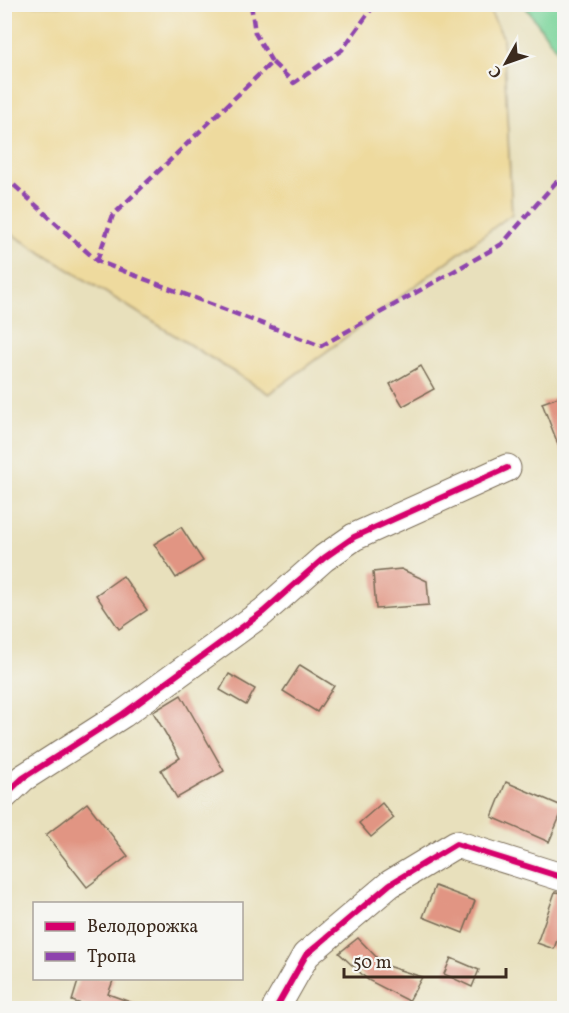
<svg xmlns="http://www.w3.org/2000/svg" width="569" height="1013" font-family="Vollkorn,serif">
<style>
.green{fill:#79d49a;stroke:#5a7f5c;stroke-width:1.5}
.sand{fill:#eeda9e;stroke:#94825e;stroke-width:1.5}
.building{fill:#e19583}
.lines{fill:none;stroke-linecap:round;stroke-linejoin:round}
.minor-casing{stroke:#786a55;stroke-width:29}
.minor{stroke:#fff;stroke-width:27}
.quiet{stroke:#8e44ad;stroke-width:4.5;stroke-dasharray:9 4.5;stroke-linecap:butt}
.cycleway-casing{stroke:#f6f6f2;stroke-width:10}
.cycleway{stroke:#d6006c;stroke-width:6}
</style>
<rect width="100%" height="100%" fill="#f6f6f2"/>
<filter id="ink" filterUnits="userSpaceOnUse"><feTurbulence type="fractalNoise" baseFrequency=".0167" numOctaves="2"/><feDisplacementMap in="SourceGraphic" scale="12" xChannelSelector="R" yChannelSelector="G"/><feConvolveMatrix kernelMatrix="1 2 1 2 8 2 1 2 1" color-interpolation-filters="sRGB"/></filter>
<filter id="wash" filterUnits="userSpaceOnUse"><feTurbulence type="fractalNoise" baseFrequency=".008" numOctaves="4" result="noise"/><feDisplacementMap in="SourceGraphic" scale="24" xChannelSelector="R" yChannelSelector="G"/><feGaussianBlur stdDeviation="1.35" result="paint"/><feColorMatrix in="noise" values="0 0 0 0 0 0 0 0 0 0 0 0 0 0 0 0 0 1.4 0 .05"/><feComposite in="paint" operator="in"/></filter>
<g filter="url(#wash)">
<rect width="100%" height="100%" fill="#e8e0bc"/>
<path class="green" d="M524,5H564V60Z"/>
<path class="sand" d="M4,5H487L503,37L512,214L269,394L5,230Z"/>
<g id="blocks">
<g class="building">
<path d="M421,366L434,389L403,406L390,384Z"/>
<path d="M564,395V456L563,457L542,403Z"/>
<path d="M181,527L203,561L176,578L154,544Z"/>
<path d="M401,569L427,581L429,605L376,609L373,572Z"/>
<path d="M123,576L147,610L119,629L96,595Z"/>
<path d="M300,665L334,686L317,712L283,691Z"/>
<path d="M229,674L255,689L246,705L220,690Z"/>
<path d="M181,695L224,771L177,798L161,770L180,758L153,712Z"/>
<path d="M506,782L564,807L549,842L492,817Z"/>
<path d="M87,803L128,856L87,887L46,835Z"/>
<path d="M382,803L394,818L371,837L359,823Z"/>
<path d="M435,886L475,901L463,933L423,917Z"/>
<path d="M555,892L564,893V919L554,949L537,943Z"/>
<path d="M358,938L384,965L422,977L409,1001L368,980L339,953Z"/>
<path d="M451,958L479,970L472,987L444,974Z"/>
<path d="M79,978H114L108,994L141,1006L140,1008H94L72,1001Z"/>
</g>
</g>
</g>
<g filter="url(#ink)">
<use href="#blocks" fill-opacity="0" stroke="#786a55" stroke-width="1.5"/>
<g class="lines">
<g class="minor-casing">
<g id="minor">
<path d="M4,796L23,778L123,714L263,612L324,558L354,537L507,468"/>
<path d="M276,1008L306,955L390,884L456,844L564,878"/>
</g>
</g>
<use href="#minor" class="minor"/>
<g class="quiet">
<path d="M251,4L255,33L272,62"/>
<path d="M4,176L97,261L321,346L502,244L564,173"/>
<path d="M97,261L113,215L272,62L294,83L342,50L375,4"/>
</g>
<g class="cycleway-casing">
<g id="cycleway">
<path d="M4,796L23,778L123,714L263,612L324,558L354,537L507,468"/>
<path d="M276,1008L306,955L390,884L456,844L564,878"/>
</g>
</g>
<use href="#cycleway" class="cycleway"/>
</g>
</g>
<rect width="569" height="1013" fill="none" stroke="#f6f6f2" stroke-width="24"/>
<rect x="33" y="902" width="210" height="78" fill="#f6f6f2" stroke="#aba49d" stroke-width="1.5"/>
<rect x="45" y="922" width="30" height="9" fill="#d6006c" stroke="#aba49d" stroke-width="1.5"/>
<text x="87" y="932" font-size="18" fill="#3b2a1e">Велодорожка</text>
<rect x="45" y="952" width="30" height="9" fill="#8e44ad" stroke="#aba49d" stroke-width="1.5"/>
<text x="87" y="962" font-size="18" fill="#3b2a1e">Тропа</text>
<g transform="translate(506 63) rotate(230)" stroke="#f6f6f2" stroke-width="4.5" paint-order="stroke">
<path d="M0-4.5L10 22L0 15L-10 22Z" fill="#3b2a1e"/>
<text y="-9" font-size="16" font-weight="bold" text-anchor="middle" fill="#3b2a1e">С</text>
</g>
<path d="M344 968v9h162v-9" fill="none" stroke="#3b2a1e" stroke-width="3"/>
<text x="353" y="968" font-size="18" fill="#3b2a1e" stroke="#f6f6f2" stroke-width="4.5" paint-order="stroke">50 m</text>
</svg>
